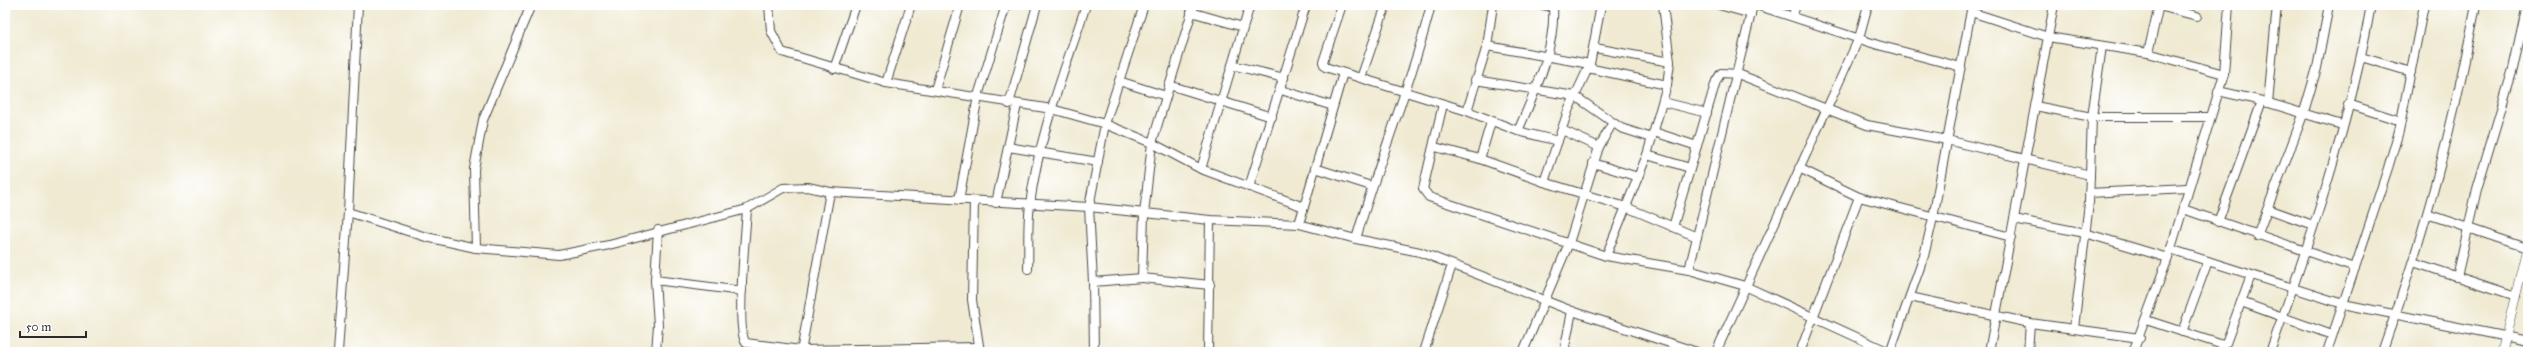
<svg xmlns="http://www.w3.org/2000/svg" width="2533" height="357" font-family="'IM FELL Great Primer',serif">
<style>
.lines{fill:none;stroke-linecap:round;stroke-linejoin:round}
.minor-casing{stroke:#494844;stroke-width:10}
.tertiary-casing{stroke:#494844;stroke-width:10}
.minor{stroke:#fff;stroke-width:8}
.tertiary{stroke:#fff;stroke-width:9}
</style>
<rect width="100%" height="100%" fill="#fff"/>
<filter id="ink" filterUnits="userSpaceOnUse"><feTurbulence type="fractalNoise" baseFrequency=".025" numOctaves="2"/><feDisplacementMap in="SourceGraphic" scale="8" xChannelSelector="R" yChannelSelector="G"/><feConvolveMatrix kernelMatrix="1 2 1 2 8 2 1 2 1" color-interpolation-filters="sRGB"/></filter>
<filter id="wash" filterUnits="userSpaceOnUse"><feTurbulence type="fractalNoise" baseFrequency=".012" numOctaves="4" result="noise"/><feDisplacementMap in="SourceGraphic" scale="16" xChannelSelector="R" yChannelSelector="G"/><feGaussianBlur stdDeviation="0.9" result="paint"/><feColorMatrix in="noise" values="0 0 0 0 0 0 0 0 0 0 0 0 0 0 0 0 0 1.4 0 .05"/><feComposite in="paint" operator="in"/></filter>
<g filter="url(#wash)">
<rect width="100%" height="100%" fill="#f0ead2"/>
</g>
<g filter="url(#ink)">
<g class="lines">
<g class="minor-casing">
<g id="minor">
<path d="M769,5L771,31L782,52L886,83L1052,109L1105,124L1152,143L1201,169L1304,207"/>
<path d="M1194,5L1152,143L1144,214L1142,278L1210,285"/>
<path d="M1342,5L1323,62L1325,67L1467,111L1518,131L1558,141"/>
<path d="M1543,5L1553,7"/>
<path d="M1719,5L1751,14"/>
<path d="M1756,5L1878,45L1961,67"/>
<path d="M2159,6L2197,16"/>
<path d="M1191,12L1243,27"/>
<path d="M1971,12L2048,37L2148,53L2224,74"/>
<path d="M1793,15L1796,5"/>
<path d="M1487,46L1590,64"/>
<path d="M1595,48L1670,62"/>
<path d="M2148,53L2159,5"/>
<path d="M2361,57L2411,72"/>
<path d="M1232,65L1284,78"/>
<path d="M1588,68L1667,85"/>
<path d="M834,69L856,5"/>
<path d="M1361,78L1386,5"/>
<path d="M1475,80L1575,96L1621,128L1652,138"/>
<path d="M1119,81L1166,96"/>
<path d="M886,83L911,5"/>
<path d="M1169,85L1272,117"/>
<path d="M935,90L960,5"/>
<path d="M1281,90L1333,106"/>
<path d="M2218,91L2262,101L2342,125"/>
<path d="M1663,102L1707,113"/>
<path d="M2268,103L2277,5"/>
<path d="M1009,104L1037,5"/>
<path d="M1443,104L1423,189L1429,197L1606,256L1689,270L1745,286L1889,352"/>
<path d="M2348,104L2401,121"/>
<path d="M2035,106L2092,117H2210"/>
<path d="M1467,111L1487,46L1493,5"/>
<path d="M1562,130L1599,147"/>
<path d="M1518,131C1535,91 1556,49 1553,5"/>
<path d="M1654,132L1697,146"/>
<path d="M1008,147L1098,162"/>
<path d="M1435,147L1480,159L1544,182L1626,207L1697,237"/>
<path d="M1647,155L1690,168"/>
<path d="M1480,159L1491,122"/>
<path d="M1593,163L1638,177"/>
<path d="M1315,168L1371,186"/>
<path d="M1799,168L1859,197L2011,237"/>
<path d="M1201,169L1250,5"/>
<path d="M1544,182L1568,111L1590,64L1601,5"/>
<path d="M1249,187L1306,5"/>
<path d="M2089,193L2188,188"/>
<path d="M959,200L978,96L1006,5"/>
<path d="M974,201L972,300L980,352"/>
<path d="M996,203L1017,105"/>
<path d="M747,209C746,231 735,330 746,343L801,350L978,347"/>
<path d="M2183,209L2355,268"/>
<path d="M2268,209L2313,225"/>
<path d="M348,212L426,237L476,248L559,255L609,245L747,209L783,188L808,187L830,192L1089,207L1210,220L1299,224L1356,239L1420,252L1572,311L1697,352"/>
<path d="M2427,214L2527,248"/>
<path d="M2014,219L2085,233L2168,258"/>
<path d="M2218,222L2262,101"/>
<path d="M1299,224L1343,73"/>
<path d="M1673,227L1716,81L1721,73L1738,74L1867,125L1947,140L2090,175"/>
<path d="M2257,236L2303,115L2317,68L2329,5"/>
<path d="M1356,239C1379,160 1411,85 1431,5"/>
<path d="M476,248L474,169L483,120L531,5"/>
<path d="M2170,249L2343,304L2528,341"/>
<path d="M1606,256L1647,155L1667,85L1670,62L1663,5"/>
<path d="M2413,262L2516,296"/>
<path d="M1028,269C1029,248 1027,226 1030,205C1038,137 1065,70 1086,5"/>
<path d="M1689,270L1753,5"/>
<path d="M2457,277L2477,189L2513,69L2527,5"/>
<path d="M655,280L742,291"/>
<path d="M1093,282L1142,278"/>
<path d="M1910,297L2030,323L2140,338"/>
<path d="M2241,302L2332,335"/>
<path d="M2146,320L2223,345L2226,343L2251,275"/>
<path d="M2074,328L2089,203L2092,117L2102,46"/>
<path d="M2182,332L2208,261"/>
<path d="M338,352L348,212L358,5"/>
<path d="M656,352L658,325L655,280L658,230"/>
<path d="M801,352L830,192"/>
<path d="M1094,352L1093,282L1089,207L1105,124L1144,5"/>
<path d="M1208,352L1210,220"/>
<path d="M1424,352L1452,265"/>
<path d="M1523,352L1569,243L1599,147L1612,124"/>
<path d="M1564,352L1572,311"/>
<path d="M1716,352L1859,38L1868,5"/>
<path d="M1800,352L1859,197"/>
<path d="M1890,352L1924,256L1933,218L1972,5"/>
<path d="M1989,352L2054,5"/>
<path d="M2028,352L2030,323"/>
<path d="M2133,352L2168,258L2224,74L2229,5"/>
<path d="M2270,352C2311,239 2350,123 2371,5"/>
<path d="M2327,352L2388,168L2399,131L2424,5"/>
<path d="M2382,352C2423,240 2454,123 2476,5"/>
</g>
</g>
<g class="tertiary-casing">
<path id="tertiary" d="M2502,352L2528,244"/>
</g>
<use href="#minor" class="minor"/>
<use href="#tertiary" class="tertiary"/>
</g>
</g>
<rect width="2533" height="357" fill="none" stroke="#fff" stroke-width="20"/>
<path d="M20 331v6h66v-6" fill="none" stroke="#2b2b2b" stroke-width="2"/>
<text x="26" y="331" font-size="12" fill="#2b2b2b" stroke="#ffffff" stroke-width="3" paint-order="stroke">50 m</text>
</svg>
